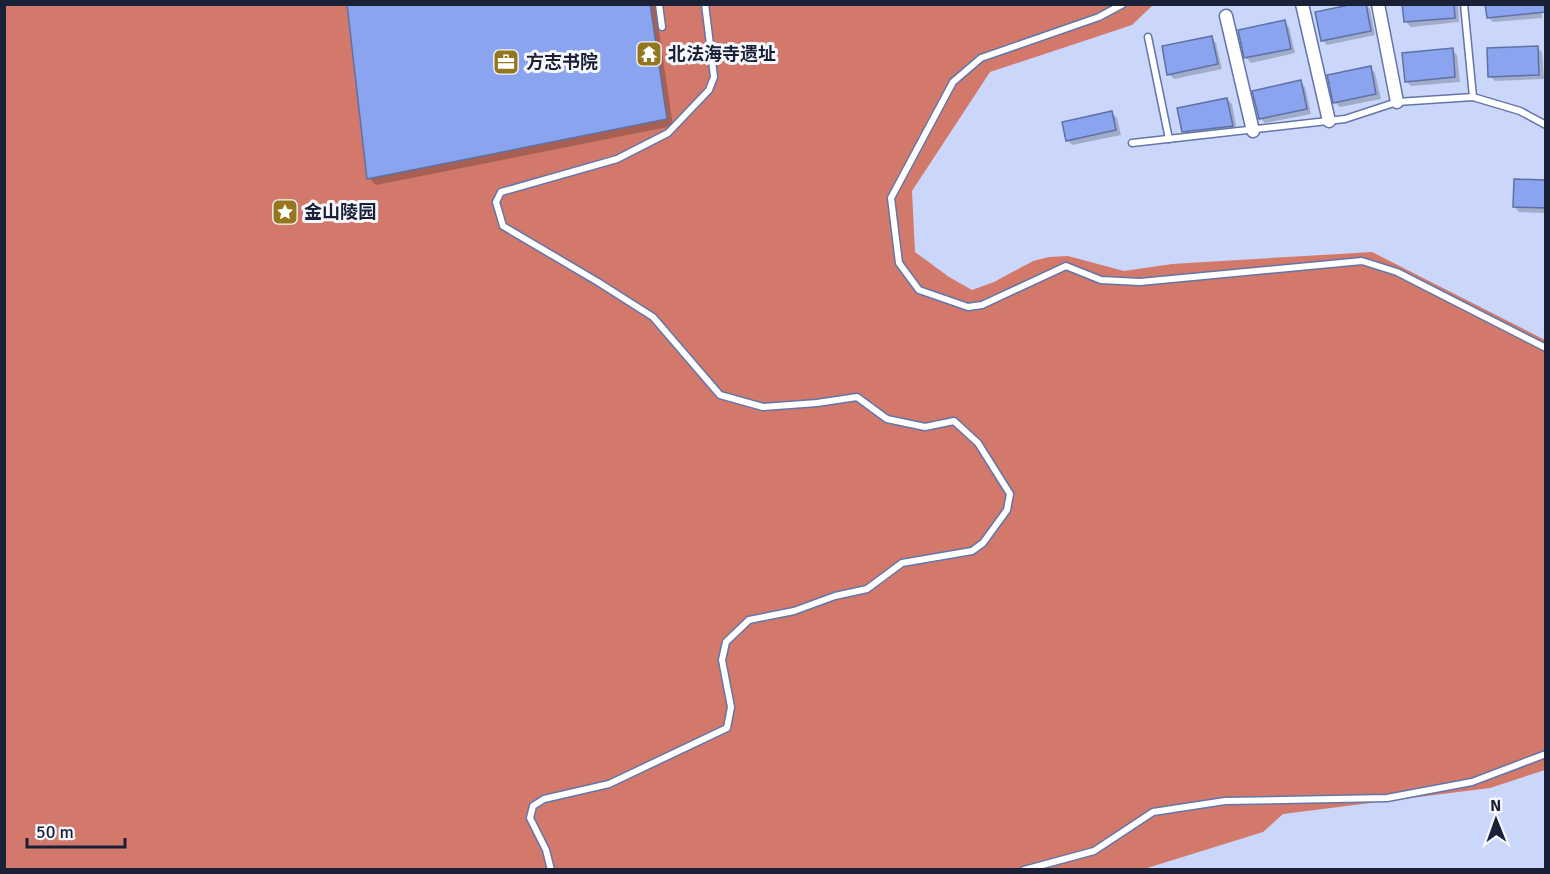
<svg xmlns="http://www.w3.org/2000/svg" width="1550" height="874" font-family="Signika,'Noto Sans SC',sans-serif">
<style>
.forest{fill:#d2796b}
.shadow{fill:#0003}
.building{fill:#8ba4ef;stroke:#5f70a4;stroke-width:1.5}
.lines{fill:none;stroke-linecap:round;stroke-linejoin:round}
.lane-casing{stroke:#6375a9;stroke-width:9}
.street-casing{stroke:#6375a9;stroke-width:15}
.lane{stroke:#fff;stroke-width:6}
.street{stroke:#fff;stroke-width:12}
.labels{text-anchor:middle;stroke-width:6;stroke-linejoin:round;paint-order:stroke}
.poi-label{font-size:18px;font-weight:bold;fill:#1a2136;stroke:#f6f8fe;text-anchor:start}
</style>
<rect width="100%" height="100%" fill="#cad7fa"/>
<path class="forest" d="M5,5H1153L1132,25L990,72L912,191L915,252L949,277L972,290L994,282L1033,261L1049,257L1068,256L1124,271L1172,264L1372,252L1545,340V770L1490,788L1283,814L1263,832L1144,869L5,870Z"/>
<g class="shadow">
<path d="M348,4H655L673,126L376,185L369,178Z"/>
<path d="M1365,4L1370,9L1375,35L1327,45L1322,40Z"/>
<path d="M1404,4H1458L1459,22L1411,27L1406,22Z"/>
<path d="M1541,4L1542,18L1493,22L1488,17Z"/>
<path d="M1284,22L1289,27L1295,53L1251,63L1246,58Z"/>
<path d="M1211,38L1216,43L1222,69L1174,79L1169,74Z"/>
<path d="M1537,47L1542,52L1544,79L1495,81L1490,76Z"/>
<path d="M1452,50L1457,55L1460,82L1411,86L1406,81Z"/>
<path d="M1370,68L1375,73L1381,99L1340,107L1335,102Z"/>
<path d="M1300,82L1305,87L1311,114L1265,123L1260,118Z"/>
<path d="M1227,99L1232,104L1237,131L1189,136L1183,131Z"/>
<path d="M1112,113L1117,118L1121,135L1072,145L1067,140Z"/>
<path d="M1515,181L1546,182V213L1519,212L1514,206Z"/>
</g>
<g class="building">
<path d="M347,4H650L667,119L367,179Z"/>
<path d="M1354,4H1366L1371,31L1321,41L1315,12Z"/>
<path d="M1402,4H1454L1455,18L1404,22Z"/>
<path d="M1485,4H1545V12L1487,18Z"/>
<path d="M1285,20L1291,49L1244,58L1238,30Z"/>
<path d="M1212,36L1218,64L1167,75L1162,46Z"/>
<path d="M1538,46L1539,75L1488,77L1487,48Z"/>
<path d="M1453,48L1455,77L1405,82L1402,53Z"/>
<path d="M1371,66L1376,94L1333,103L1327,75Z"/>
<path d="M1301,80L1307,109L1259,119L1252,91Z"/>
<path d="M1227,98L1233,126L1182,132L1177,108Z"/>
<path d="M1112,111L1116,130L1066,141L1062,122Z"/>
<path d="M1514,179L1545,180V208L1513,207Z"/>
</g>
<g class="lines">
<g class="lane-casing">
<g id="lane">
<path d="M659,4L662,27"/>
<path d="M1123,4L1099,17L981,58L953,82L891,198L899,263L919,290L968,307L982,305L1066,266L1101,280L1140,282L1362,261L1397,272L1546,348"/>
<path d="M1464,4L1473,97"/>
<path d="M1148,37L1169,139"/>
<path d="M1132,143L1345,119L1397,102L1473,97L1520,111L1546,125"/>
<path d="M551,870L546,850L530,818L533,806L544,799L609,784L727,728L731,707L722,660L726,642L749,620L794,611L835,596L867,589L902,563L972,551L983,543L1007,510L1010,494L978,443L954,421L925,427L887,419L857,397L817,403L763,407L720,395L653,317L598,282L503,226L496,202L501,192L617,159L668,133L709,90L714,77L705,4"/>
<path d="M1024,870L1094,851L1153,812L1225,801L1387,798L1472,782L1546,754"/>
</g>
</g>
<g class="street-casing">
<g id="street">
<path d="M1302,4L1329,121"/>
<path d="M1378,4L1397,102"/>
<path d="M1226,16L1253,131"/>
</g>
</g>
<use href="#lane" class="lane"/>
<use href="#street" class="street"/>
</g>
<defs>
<g id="temple-square" transform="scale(1.35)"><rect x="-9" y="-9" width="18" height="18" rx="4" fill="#93761d" stroke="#f6f8fe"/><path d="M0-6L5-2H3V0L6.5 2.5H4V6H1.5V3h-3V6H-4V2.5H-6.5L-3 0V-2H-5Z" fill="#fff"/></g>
<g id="office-square" transform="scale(1.35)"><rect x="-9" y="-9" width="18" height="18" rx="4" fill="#93761d" stroke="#f6f8fe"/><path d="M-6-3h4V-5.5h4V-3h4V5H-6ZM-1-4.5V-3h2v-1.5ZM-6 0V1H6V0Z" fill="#fff"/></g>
<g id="sight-square" transform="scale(1.35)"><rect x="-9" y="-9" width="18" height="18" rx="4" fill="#93761d" stroke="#f6f8fe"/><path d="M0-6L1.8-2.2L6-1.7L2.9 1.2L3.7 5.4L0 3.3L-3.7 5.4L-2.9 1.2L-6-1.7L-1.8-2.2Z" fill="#fff"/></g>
</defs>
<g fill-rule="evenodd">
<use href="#temple-square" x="649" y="54"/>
<use href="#office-square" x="506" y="62"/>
<use href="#sight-square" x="285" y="212"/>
</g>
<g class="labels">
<g class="poi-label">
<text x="668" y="60">北法海寺遗址</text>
<text x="526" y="68">方志书院</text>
<text x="304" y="218">金山陵园</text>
</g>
</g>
<rect width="1550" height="874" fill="none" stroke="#1a2136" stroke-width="12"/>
<g transform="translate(1496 820) rotate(359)" stroke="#f6f8fe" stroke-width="4.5" paint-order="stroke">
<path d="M0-4.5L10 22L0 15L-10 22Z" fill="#1a2136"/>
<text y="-9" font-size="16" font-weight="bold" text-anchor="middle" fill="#1a2136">N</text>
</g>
<path d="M27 838v9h98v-9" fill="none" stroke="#1a2136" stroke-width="3"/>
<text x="36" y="838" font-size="18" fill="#1a2136" stroke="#f6f8fe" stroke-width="4.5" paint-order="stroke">50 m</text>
</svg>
